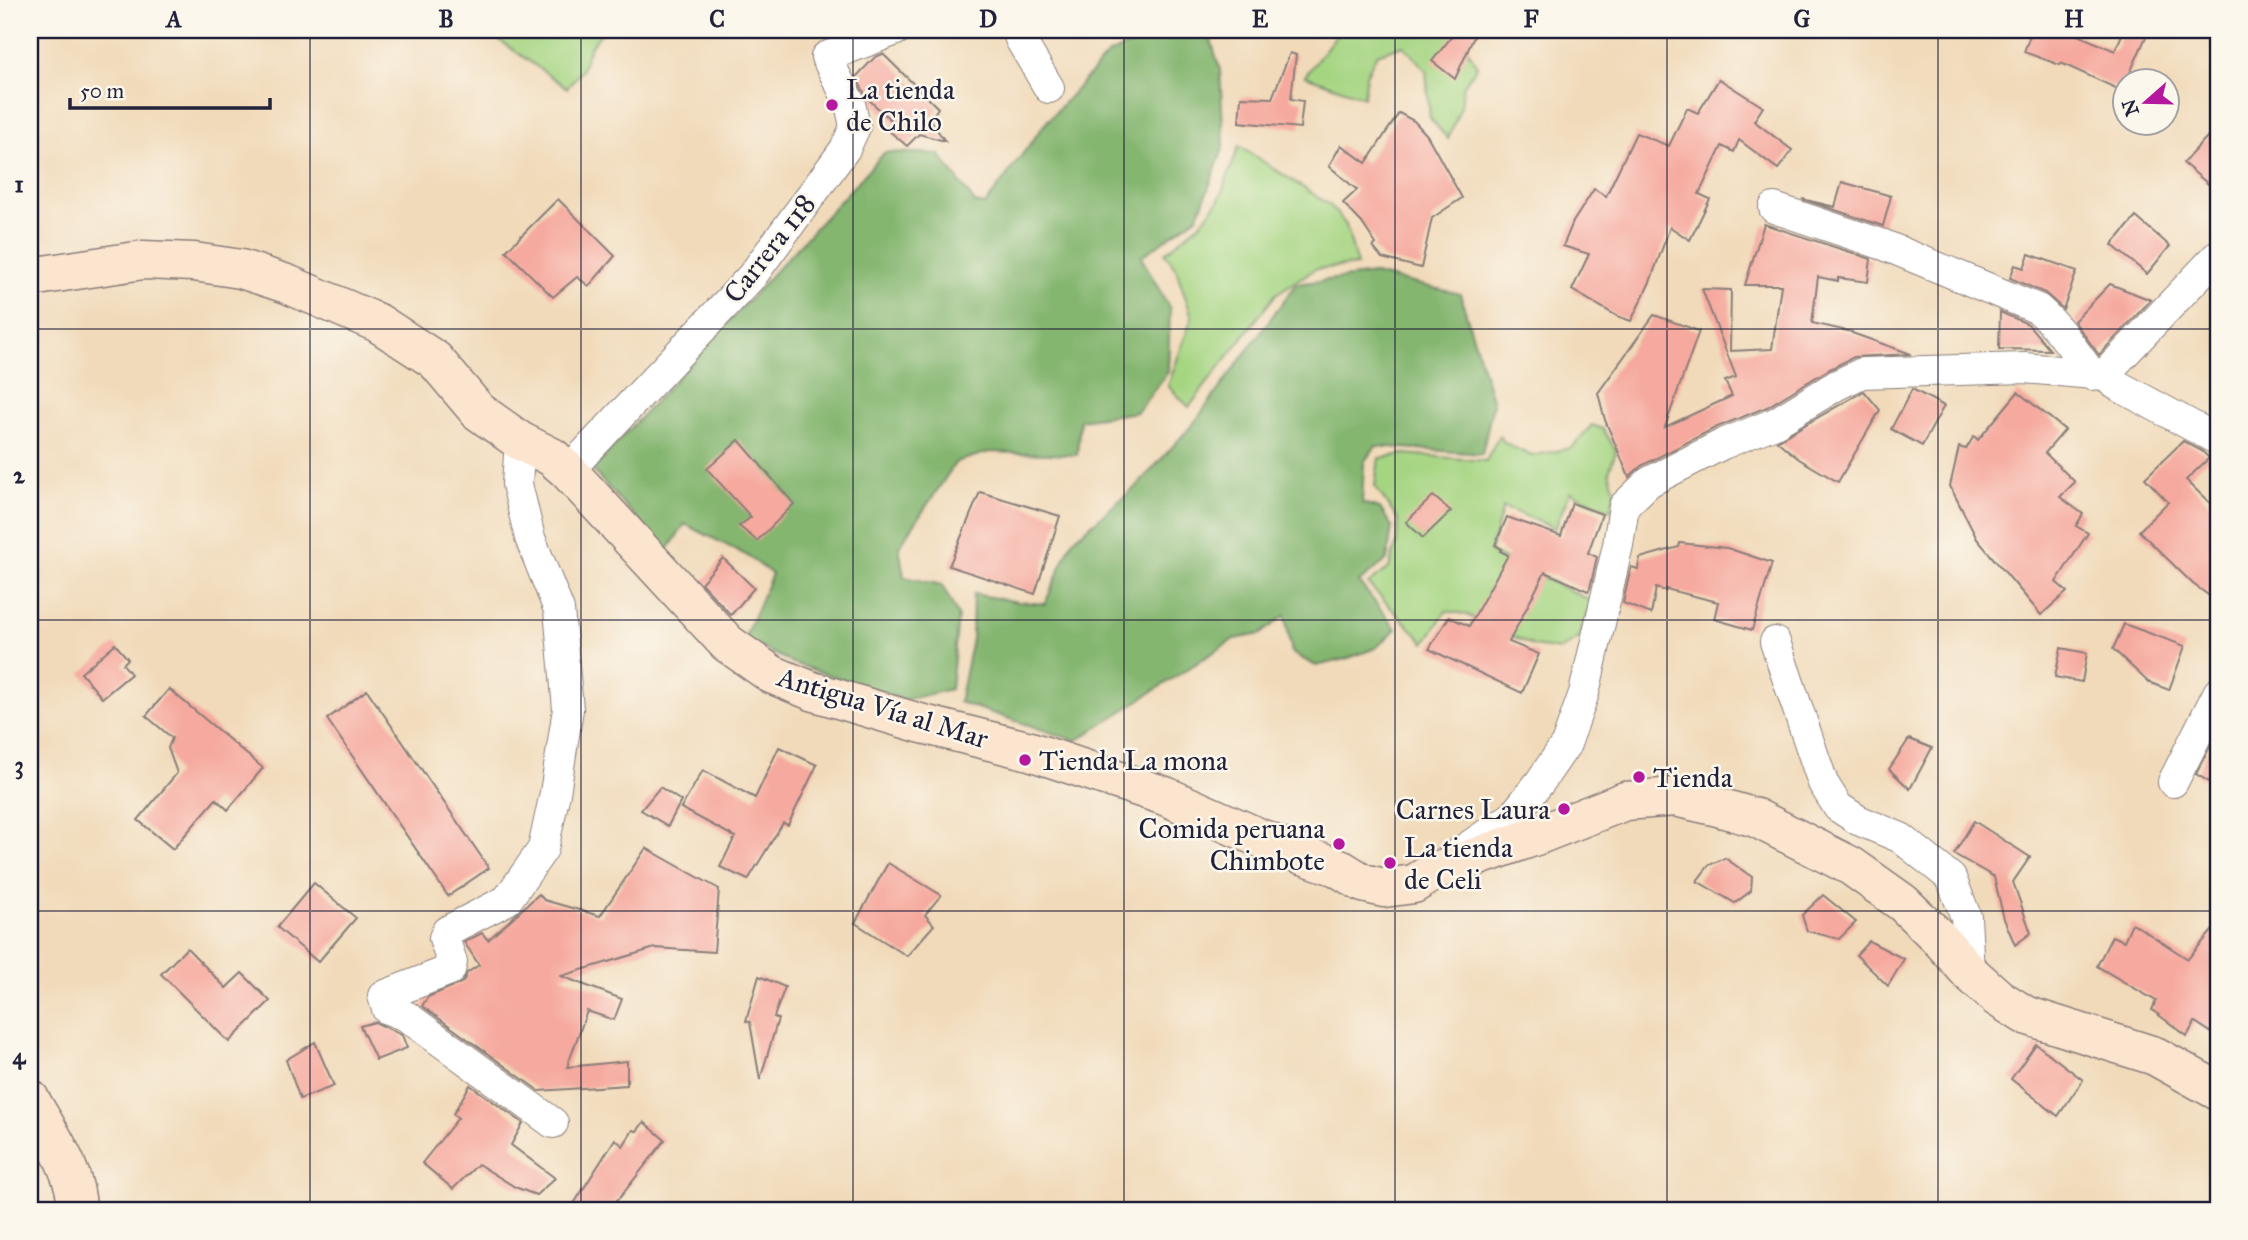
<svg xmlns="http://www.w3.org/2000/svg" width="2248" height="1240" font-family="'IM FELL Great Primer',serif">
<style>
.green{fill:#a6d582;stroke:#647c5e;stroke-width:2}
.forest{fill:#84b670;stroke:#536c56;stroke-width:2}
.building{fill:#f6a99e}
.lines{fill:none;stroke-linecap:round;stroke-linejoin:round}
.street-casing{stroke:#8a7e7a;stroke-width:32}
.secondary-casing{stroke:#8a7e7a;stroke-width:41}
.street{stroke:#fff;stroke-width:30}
.secondary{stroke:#fce5cf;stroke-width:38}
.grid{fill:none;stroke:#22223b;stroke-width:2;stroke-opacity:0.55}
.poi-dot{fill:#b5179e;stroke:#fbf7ec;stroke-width:2.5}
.labels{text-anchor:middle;stroke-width:5;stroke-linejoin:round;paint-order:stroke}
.poi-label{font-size:28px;fill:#22223b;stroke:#fbf7ec;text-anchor:start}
.street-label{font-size:28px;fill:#22223b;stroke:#fbf7ec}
.neatline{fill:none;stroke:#22223b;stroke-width:2.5}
.grid-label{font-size:23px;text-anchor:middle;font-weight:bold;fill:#22223b}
</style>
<rect width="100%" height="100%" fill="#fbf7ec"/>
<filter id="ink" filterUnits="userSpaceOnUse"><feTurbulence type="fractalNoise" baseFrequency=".0143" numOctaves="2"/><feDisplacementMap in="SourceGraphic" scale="14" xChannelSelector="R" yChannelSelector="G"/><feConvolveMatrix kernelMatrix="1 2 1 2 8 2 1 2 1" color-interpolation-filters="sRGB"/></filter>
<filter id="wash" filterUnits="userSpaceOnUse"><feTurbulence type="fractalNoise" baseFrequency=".00686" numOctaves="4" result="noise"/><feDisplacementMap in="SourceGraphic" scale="28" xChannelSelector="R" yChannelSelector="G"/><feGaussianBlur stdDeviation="1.57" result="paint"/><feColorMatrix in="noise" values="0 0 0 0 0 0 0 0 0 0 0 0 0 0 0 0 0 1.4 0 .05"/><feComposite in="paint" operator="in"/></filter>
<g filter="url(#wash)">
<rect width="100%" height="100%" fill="#f1daba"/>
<g class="green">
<path d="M485,30H604L590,47L581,71L567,88Z"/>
<path d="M1340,30H1449L1463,41L1477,66L1463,87L1461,106L1448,139L1430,118L1426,70L1403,45L1377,54L1366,75L1364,97L1305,76Z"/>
<path d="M1239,146L1330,205L1346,225L1357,265L1315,269L1276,294L1189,407L1168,386L1192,317L1176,269L1165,253L1202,222L1219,200Z"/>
<path d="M1592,425L1603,429L1616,451L1609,472L1615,490L1611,510L1570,492L1555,528L1503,507L1490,552L1592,601L1579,638L1560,650L1534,646L1465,614L1446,611L1425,643L1368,584L1389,568L1397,542L1398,520L1375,486L1379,458L1404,454L1486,461L1499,436L1505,443L1531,456L1571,448Z"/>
</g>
<g class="forest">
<path d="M1166,30H1208L1220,70L1224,146L1198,216L1141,257L1170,309L1168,372L1137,412L1080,420L1077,455L989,452L956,462L899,547L904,577L942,585L958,616L951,689L904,700L793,663L744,639L772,574L746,555L685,524L667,551L592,470L885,152L939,154L975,203L985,205L1044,125L1108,54Z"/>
<path d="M1374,274L1460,294L1493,403L1482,454L1376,446L1364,462L1362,503L1380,508L1392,527L1387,560L1359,582L1396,629L1376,648L1346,659L1316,666L1292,653L1285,615L1261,634L1234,639L1076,741L959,702L972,639L973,594L1019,602L1045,604L1072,541L1138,485L1194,423L1296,284Z"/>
</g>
<g id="blocks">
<g class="building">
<path d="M1457,30H1477L1455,79L1432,61Z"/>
<path d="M2032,30H2066L2115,51L2124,30H2149L2122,91L2061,63L2060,65L2024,52Z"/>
<path d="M1290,53L1296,55L1291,99L1303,101L1300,128L1239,122L1241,97L1272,98Z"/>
<path d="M883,54L938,108L930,120L945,141L919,134L907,146L888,130L894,123L867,98L856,77L875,57Z"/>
<path d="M1719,79L1763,107L1754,121L1792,150L1778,169L1739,140L1734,152L1722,146L1699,194L1710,199L1690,240L1670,227L1650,282L1631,321L1617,316L1572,290L1589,254L1563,246L1573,222L1594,189L1606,196L1636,133L1669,146L1687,108L1698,113Z"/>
<path d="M1399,113L1414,121L1427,135L1462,198L1432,218L1421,268L1382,258L1373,247L1376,244L1362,223L1343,203L1357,190L1329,166L1341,145L1366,163Z"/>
<path d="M2218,125V192L2183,163Z"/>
<path d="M1842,182L1891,196L1883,226L1802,199L1835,207Z"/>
<path d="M558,199L615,256L589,286L577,277L553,297L506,251Z"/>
<path d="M2136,217L2170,246L2147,274L2112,245Z"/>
<path d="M1764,224L1871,259L1868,282L1838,278V281L1818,277L1812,323L1852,332V333L1911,354L1854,357L1828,370L1767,407L1715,428L1641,466L1629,477L1605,420L1598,393L1654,315L1699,331L1665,427L1732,396L1725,381L1736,377L1702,289L1731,290L1730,351L1772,349L1781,285H1745Z"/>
<path d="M2029,254L2077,271L2063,309L2045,293L2010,278L2015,265L2024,268Z"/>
<path d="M2110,284L2151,300L2099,355L2074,321Z"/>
<path d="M2000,312L2028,324L2050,350L1999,349Z"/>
<path d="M1912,389L1944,406L1922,446L1891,429Z"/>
<path d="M1864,391L1880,410L1838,482L1799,459L1777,441Z"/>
<path d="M2018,392L2065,430L2045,453L2075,482L2060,497L2083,514L2076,526L2088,533L2056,582L2067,592L2041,615L1977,539L1950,486L1959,447L1966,449L1974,436L1978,440Z"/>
<path d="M739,440L794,504L757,541L739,526L751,517L707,469Z"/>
<path d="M2183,441L2202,451L2209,458L2186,480L2218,511V602L2193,584L2139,531L2168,502L2145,478Z"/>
<path d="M980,492L1060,516L1035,594L949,566Z"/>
<path d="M1433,496L1451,511L1423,538L1406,522Z"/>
<path d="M1572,503L1602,514L1588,553L1597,557L1590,588L1588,591L1545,572L1509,642L1539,654L1522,693L1429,649L1449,617L1469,626L1508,555L1500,551L1502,549L1495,545L1507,517L1561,536Z"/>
<path d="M1680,543L1727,548L1772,563L1752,630L1714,619L1718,602L1666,589V591L1656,588L1651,614L1623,603L1631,567L1638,569L1640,558L1679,547Z"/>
<path d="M723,558L754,588L731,615L701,583Z"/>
<path d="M2124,624L2185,646L2169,690L2148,682L2113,649Z"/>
<path d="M115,644L128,659L123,664L131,674L102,698L81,673Z"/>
<path d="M2061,648L2087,653L2082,682L2055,677Z"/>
<path d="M169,689L263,768L228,810L216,799L173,849L138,820L177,773L168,748L172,738L146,716Z"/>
<path d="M367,690L489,868L448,896L327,719Z"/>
<path d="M2218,731V787L2196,774Z"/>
<path d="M1909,739L1932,748L1910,789L1889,769Z"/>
<path d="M779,747L817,765L788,825L783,823L748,880L720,867L735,837L681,808L703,770L755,798Z"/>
<path d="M660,787L681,801L668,826L641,810Z"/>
<path d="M1974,821L2030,857L2013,882L2031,933L2015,945L2004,919L1994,877L1954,854Z"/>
<path d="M646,848L719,889L714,952L655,948L561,976L622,999L614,1020L587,1011L567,1067L627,1061V1085L539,1091L422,1006L428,997L463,982L467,973L479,965L464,942L482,933L488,940L539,894L544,900L600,916Z"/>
<path d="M1725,858L1752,877L1751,891L1735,903L1697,881L1709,865Z"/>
<path d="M888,863L941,895L925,915L934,925L907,956L855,923Z"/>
<path d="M314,883L356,918L318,962L277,927Z"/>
<path d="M1823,895L1856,922L1839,939L1807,931L1802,915Z"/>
<path d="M2132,923L2188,959L2218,924V1020L2212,1033L2195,1022L2187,1036L2152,1010L2156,1001L2097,966L2112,936L2124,941Z"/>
<path d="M1869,941L1904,959L1888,986L1856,955Z"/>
<path d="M187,948L226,988L242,973L270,1001L229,1042L161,974Z"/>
<path d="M759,976L785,987L774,1017L778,1019L760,1080L750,1022L746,1021Z"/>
<path d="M375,1022L402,1035L407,1048L376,1060L360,1026Z"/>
<path d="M315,1042L334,1086L300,1099L286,1060Z"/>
<path d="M2036,1044L2083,1080L2058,1116L2011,1079Z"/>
<path d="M470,1085L523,1123L511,1145L555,1178L536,1195L515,1187L478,1164L453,1189L422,1163L458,1118L453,1114Z"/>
<path d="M644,1122L665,1140L621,1196L607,1210H570L615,1139L623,1146L633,1130L637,1131Z"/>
</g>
</g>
</g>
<g filter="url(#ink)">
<use href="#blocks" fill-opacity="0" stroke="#8a7e7a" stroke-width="2"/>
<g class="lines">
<g class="street-casing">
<g id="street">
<path d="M1017,30L1020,39L1049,88"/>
<path d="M1774,208L1884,245L2038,309C2060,328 2075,351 2092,375"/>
<path d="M2104,375L2218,255"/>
<path d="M520,441L517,484L530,538L559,610L568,709L555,793L543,849L507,900L447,931L444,938L452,962L450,970L383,996L387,1009L406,1016L553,1123"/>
<path d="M568,471L752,276L845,149L855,127L850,103L826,57L896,30"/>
<path d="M1775,642L1823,783L1838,807L1858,820L1901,838L1951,878L1966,917L1969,972"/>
<path d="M2173,782L2218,693"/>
<path d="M1456,855L1512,817L1540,782L1566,744L1584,693L1618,545L1624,506L1649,482L1723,444L1775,423L1837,385L1862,373L2024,368L2104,375L2115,384L2218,440"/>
</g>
</g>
<g class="secondary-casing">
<g id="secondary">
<path d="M30,277L143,260L194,262L241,269L287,284L378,323L435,360L478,411L520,441L552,457L568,471L727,643L771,674L812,691L919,723L1030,751L1165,796L1285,849L1337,867L1363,883L1384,888L1414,884L1433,872L1536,836L1625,801L1675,797L1718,807L1756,818L1851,866L1903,903L1939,938L1969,972L1998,998L2025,1015L2155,1056L2218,1091"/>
<path d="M30,1099C48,1132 77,1171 77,1210"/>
</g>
</g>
<use href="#street" class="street"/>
<use href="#secondary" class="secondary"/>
</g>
</g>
<path class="grid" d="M310,30V1210M581,30V1210M853,30V1210M1124,30V1210M1395,30V1210M1667,30V1210M1938,30V1210M30,329H2218M30,620H2218M30,911H2218"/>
<g class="poi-dot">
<circle cx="832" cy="105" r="7"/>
<circle cx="1025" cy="760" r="7"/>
<circle cx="1639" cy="777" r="7"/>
<circle cx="1564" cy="809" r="7"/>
<circle cx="1339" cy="844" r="7"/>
<circle cx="1390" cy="863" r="7"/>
</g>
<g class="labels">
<g class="poi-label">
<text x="846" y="99">La tienda<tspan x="846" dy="32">de Chilo</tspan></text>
<text x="1039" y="770">Tienda La mona</text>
<text x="1653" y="787">Tienda</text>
<text x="1550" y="819" text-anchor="end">Carnes Laura</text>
<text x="1325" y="838" text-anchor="end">Comida peruana<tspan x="1325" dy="32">Chimbote</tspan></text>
<text x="1404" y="857">La tienda<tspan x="1404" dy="32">de Celi</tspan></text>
</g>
<g class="street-label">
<text transform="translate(769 248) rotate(-52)" y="10">Carrera 118</text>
<text transform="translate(883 707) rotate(17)" y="10">Antigua Vía al Mar</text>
</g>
</g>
<rect width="2248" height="1240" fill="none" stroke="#fbf7ec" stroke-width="77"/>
<g transform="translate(2146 102) rotate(250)"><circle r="33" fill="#fbf7ec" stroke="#a4a2a5" stroke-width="2"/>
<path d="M0-5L12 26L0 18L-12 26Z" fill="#b5179e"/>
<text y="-10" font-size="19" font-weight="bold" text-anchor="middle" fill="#22223b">N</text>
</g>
<path d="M70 98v10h200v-10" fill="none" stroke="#22223b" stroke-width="3.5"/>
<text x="80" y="98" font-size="21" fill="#22223b" stroke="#fbf7ec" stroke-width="5" paint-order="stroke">50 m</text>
<rect x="38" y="38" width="2172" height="1164" class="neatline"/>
<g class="grid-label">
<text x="174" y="27">A</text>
<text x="446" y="27">B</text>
<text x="717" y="27">C</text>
<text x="988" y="27">D</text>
<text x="1260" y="27">E</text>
<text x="1531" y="27">F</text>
<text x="1802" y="27">G</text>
<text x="2074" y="27">H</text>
<text x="19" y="192">1</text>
<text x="19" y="483">2</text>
<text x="19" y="773">3</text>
<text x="19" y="1064">4</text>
</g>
</svg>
